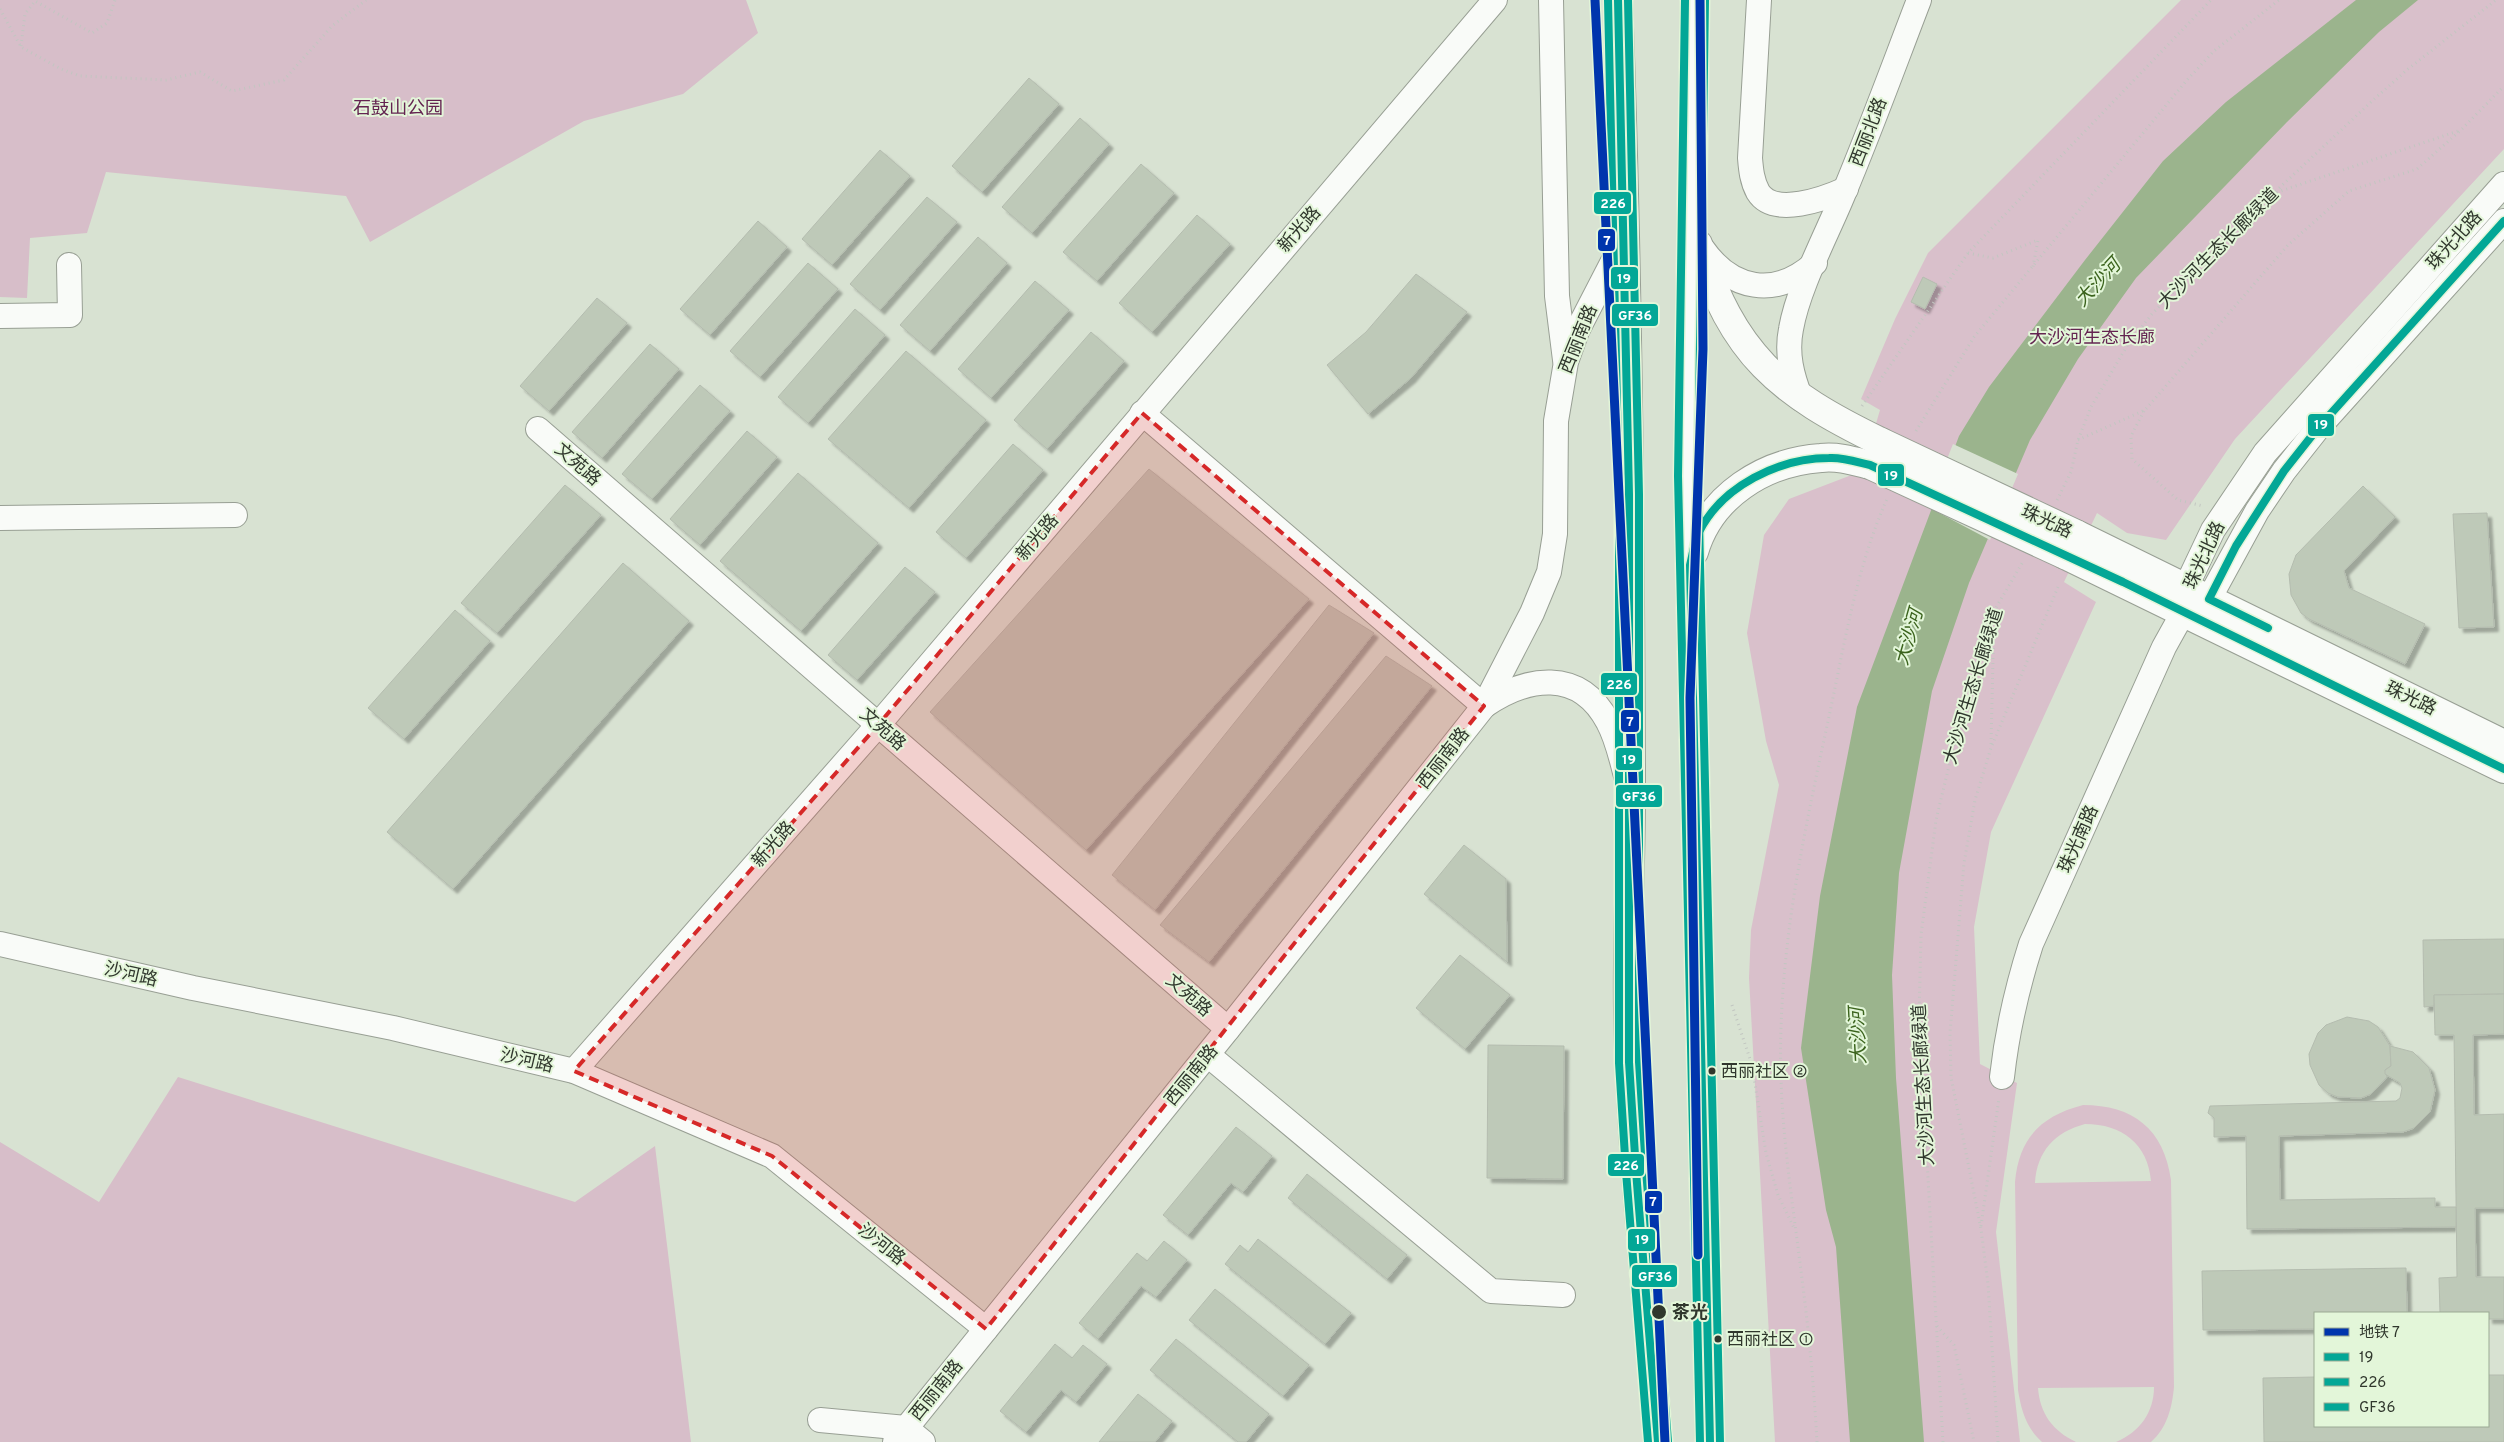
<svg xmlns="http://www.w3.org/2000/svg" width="2504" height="1442" font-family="Overpass,'Noto Sans SC',sans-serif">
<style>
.green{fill:#d9c0cb;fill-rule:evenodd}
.forest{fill:#d7bec9}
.water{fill:#9bb48d}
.pier{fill:#d8e2d2}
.building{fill:#bec9b8;stroke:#b4bcaf;filter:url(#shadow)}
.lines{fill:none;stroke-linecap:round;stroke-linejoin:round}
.minor-casing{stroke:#989f94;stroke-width:26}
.major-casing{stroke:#989f94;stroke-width:30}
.path{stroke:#c2c6c1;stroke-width:3;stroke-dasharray:1 4;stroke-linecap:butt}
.minor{stroke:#f9fbf8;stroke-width:24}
.major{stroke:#f9fbf8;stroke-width:28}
.major-bridge-casing{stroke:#989f94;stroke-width:30;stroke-linecap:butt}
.major-bridge{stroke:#f9fbf8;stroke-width:28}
.bus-1-casing{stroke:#e3f6d9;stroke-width:11}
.bus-2-casing{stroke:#e3f6d9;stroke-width:11}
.bus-3-casing{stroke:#e3f6d9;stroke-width:11}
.bus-1{stroke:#03a796;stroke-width:8}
.bus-2{stroke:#03a796;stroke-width:8}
.bus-3{stroke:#03a796;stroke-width:8}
.metro-1-casing{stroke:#e3f6d9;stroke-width:12}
.metro-1{stroke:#0035ad;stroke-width:9}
.marked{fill:#d62828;fill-opacity:0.2;stroke:#d62828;stroke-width:4;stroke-dasharray:10 6;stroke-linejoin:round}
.bus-dot{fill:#30372d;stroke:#e3f6d9;stroke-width:2}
.labels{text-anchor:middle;stroke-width:4;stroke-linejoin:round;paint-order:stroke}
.bus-label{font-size:17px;fill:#30372d;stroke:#e3f6d9;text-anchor:start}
.park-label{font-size:18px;fill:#642451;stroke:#e3f6d9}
.street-label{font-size:18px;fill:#30372d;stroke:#e3f6d9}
.stop-label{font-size:18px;font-weight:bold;fill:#30372d;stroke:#e3f6d9;text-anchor:start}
.water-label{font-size:19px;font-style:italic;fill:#3b631d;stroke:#e3f6d9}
.line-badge{stroke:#e3f6d9;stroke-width:2}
.badge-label{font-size:14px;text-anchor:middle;font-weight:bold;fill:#fff}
</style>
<defs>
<filter id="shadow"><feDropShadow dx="4.5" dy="4.5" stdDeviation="1" flood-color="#0004"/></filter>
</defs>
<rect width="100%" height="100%" fill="#d8e2d2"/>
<g class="green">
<path d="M2181,0H2504V149L2235,439L2166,540L2127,533L2097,513L2064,582L2096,602L1991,832L1974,927L1980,1064L2017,1083L1996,1232L2020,1442H1775L1749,978L1751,930L1779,785L1766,741L1747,633L1764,535L1789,499L1862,471L1880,410L1861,399L1895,319L1928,253Z"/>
<path d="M2083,1105C2133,1105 2164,1129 2171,1180L2174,1387C2172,1408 2167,1428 2151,1442H2116C2140,1432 2154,1412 2154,1387L2038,1388C2040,1414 2053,1431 2076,1442H2042C2026,1428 2021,1409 2018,1390L2015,1182C2019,1138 2041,1116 2083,1105ZM2085,1124C2122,1124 2148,1144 2151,1181L2035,1183C2037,1151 2055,1132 2085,1124Z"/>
</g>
<g class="forest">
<path d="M0,0H746L758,33L683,94L584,121L370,242L346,196L106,172L87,233L30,238L27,298L0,297Z"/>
<path d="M178,1077L575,1202L655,1146L691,1442H0V1142L99,1202Z"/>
</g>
<path class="water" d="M2356,0H2418L2379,32L2287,122L2136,278L2078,359L2030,440L1969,583L1932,691L1899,873L1892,975L1896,1078L1924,1442H1850L1836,1247L1826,1210L1801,1048L1820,896L1857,707L1959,436L1989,387L2085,260L2163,161L2226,102Z"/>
<path class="pier" d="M1953,444L2018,474L1990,540L1928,507Z"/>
<g class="building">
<path d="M1029,78L1059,104L982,192L952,166Z"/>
<path d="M1080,118L1109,144L1032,233L1002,207Z"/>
<path d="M880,150L910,176L832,265L802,239Z"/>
<path d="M1141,164L1174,193L1097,281L1063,252Z"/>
<path d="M927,197L957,222L880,310L850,284Z"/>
<path d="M1197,215L1230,244L1152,332L1119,303Z"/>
<path d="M758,221L787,247L710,335L680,309Z"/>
<path d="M978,237L1007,263L930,351L900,325Z"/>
<path d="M808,263L838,289L760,377L730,351Z"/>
<path d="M1416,274L1467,312L1411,378L1368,414L1327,365L1366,332Z"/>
<path d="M1923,277L1937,284L1925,309L1911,302Z"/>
<path d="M1035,281L1069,310L991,398L958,369Z"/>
<path d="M597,298L627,323L549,411L520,386Z"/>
<path d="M855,309L885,335L808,423L778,397Z"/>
<path d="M1091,332L1124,361L1047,449L1014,420Z"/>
<path d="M650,344L679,369L602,458L572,432Z"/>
<path d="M906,351L986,420L909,508L828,439Z"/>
<path d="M700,385L730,411L652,499L622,474Z"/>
<path d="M747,431L777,457L700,545L670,519Z"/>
<path d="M1013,444L1043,470L966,558L936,532Z"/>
<path d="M1149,469L1309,599L1086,850L930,712Z"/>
<path d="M798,473L878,543L801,631L720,561Z"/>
<path d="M565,485L601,515L497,633L461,603Z"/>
<path d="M2363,486L2395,517L2344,571L2349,588L2425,624L2405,664L2309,619L2301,613L2291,595L2289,574L2296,555Z"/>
<path d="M2487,513L2494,627L2459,628L2453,514Z"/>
<path d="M623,563L689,621L453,889L387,832Z"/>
<path d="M905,567L935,592L857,680L828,655Z"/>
<path d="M1329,605L1374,633L1155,910L1112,875Z"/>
<path d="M455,610L490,641L404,739L368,708Z"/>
<path d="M1386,656L1432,686L1209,962L1160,925Z"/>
<path d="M1464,845L1506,879L1507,962L1424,894Z"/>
<path d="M2504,939V994L2434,995V1006L2424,1007L2423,940Z"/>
<path d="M1460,955L1510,995L1465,1049L1416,1008Z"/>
<path d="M2504,994V1034L2473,1035L2474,1115L2504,1114V1208H2475L2476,1277H2504V1319H2488V1313H2440L2439,1278L2457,1277L2454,1035H2435L2434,995Z"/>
<path d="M2347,1017L2369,1021L2378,1027L2390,1046L2391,1066L2385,1070L2387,1077L2371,1094L2361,1098L2338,1097L2328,1093L2319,1085L2310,1065L2309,1054L2318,1033L2326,1025Z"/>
<path d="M1488,1045L1564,1046L1563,1179L1487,1178Z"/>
<path d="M2390,1046L2413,1052L2429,1068L2435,1090L2430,1112L2414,1128L2403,1132L2279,1136L2280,1200L2435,1198V1207H2456V1227L2247,1229L2246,1136L2214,1137V1118L2208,1113L2210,1106L2396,1101L2400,1098L2402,1088L2400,1083L2385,1074V1070L2391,1066Z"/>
<path d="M1236,1127L1272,1156L1243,1192L1231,1183L1188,1235L1163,1215Z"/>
<path d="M1307,1174L1407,1255L1387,1279L1288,1198Z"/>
<path d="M1258,1239L1351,1313L1325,1344L1225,1264L1240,1245L1248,1252Z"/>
<path d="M1164,1241L1187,1260L1156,1297L1141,1286L1098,1339L1079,1323L1137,1253L1147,1261Z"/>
<path d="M2406,1268L2407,1313H2315V1329L2203,1330L2202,1271Z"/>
<path d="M1215,1289L1309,1365L1283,1396L1189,1320Z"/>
<path d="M1176,1339L1269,1414L1246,1442H1238L1150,1370Z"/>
<path d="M1055,1344L1072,1358L1083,1345L1107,1364L1076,1402L1061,1390L1026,1432L1000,1411Z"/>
<path d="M2488,1375H2504V1442H2264L2263,1378L2315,1377V1426H2488Z"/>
<path d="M1138,1394L1172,1421L1155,1442H1099Z"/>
</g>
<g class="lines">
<g class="minor-casing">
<g id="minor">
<path d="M1551,0L1557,296L1565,360"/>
<path d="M1759,0L1750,158C1751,170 1752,181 1758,192C1774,218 1826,198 1846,189"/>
<path d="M1702,248C1731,290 1775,299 1815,263"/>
<path d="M0,316L70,315L69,265"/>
<path d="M1801,399C1792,376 1786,354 1791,329C1798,288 1827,234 1843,195C1870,131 1894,65 1919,0"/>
<path d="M1142,413L1484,706"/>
<path d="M538,429L1228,1029"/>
<path d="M0,518L235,515"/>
<path d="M2192,607L2209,599L2257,511L2284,471L2318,428L2504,221"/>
<path d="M1484,706C1526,677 1579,667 1608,722C1617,738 1621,758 1626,776"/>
<path d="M0,944L193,988L393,1028L574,1071L772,1156L986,1329"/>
<path d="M1208,1055L1491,1291L1563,1295"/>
<path d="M574,1071L878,725L1495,0"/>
<path d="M2002,1077C2007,1032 2017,988 2031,944L2164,647L2184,611L2186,587L2213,530L2265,453L2504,184"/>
<path d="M820,1420L906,1428L923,1442"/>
<path d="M895,1442L1228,1029L1484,706L1532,613L1549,572L1555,534L1556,421L1566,362L1577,331L1626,236"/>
</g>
</g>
<g class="major-casing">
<g id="major">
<path d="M1618,0C1628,263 1630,527 1631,790C1631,863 1627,935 1628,1008C1630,1153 1648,1297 1658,1442"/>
<path d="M1695,0L1688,476L1710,1442"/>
<path d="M1698,244C1733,355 1778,392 1881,442"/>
<path d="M2076,534L2504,744"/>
<path d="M1694,552C1710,496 1764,462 1821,458C1838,456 1854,461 1870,465"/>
<path d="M2065,555L2504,769"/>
</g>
</g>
<g class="path">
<path d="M0,9L21,47L61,69L80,76L166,80L200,72L232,91L284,80L332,26L366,0"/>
<path d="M21,46L25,14L35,1L92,33L107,23L115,0"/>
<path d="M2272,194L2458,131"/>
<path d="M1968,253L1993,258L2038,240L2033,267"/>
<path d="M1862,406L1968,253L2211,0"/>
<path d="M2144,411L2131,436L2132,459L2178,500L2203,506"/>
<path d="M1916,431L1974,337L2187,80L2214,51L2279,0"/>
<path d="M2078,440L2145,410L2288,245L2349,191L2417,169L2461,130L2504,86"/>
<path d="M2057,500L2071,472L2078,440L2091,407L2127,346L2152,314L2228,236L2371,102L2408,69L2496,0"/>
<path d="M1991,744L1994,616"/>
<path d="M1732,1005L1752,1065L1766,1153L1778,1195L1795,1230"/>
<path d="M1981,1226L1999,1098"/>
<path d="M1937,1326L1954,1345L1974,1442"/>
<path d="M1817,1442C1814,1388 1809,1333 1802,1279C1794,1212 1783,1146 1781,1078C1777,954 1804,833 1830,712C1845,641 1857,566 1887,499"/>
<path d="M1943,1442L1919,1019L1921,935L1936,820L1960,720L1994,611L2024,560"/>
<path d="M1998,1442L1988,1284L1981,1229L1951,1077L1950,1033L1964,863L1975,800L1991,748L2058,587"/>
</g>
<use href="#minor" class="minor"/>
<use href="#major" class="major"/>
<g class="major-bridge-casing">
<g id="major-bridge">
<path d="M1881,442L2076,534"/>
<path d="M1870,465L2065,555"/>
</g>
</g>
<use href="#major-bridge" class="major-bridge"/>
<g class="bus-1-casing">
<g id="bus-1">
<path d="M1618,0L1629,494V1062L1636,1171L1658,1442"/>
<path d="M2268,628L2209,599L2236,546L2284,471L2318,428L2504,221"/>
<path d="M1710,1442L1690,565C1693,554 1694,542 1699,532C1722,486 1779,458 1829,458C1843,457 1857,462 1870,465L2123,582L2504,769"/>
</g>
</g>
<g class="bus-2-casing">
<g id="bus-2">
<path d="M1608,0L1619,494V1063L1626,1172L1648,1442"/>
<path d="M1685,0L1678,476L1700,1442"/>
</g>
</g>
<g class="bus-3-casing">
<g id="bus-3">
<path d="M1628,0L1639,494V1062L1646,1170L1668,1441"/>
<path d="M1705,0L1698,476L1720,1442"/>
</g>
</g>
<use href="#bus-1" class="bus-1"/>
<use href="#bus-2" class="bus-2"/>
<use href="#bus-3" class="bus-3"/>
<g class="metro-1-casing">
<g id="metro-1">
<path d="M1595,0L1665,1442"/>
<path d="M1698,1255L1690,698L1703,349L1700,0"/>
</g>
</g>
<use href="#metro-1" class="metro-1"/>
</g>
<path class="marked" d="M1142,413L1484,706L986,1329L772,1156L574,1071L878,725Z"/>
<g class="bus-dot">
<circle cx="1712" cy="1071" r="4.5"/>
<circle cx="1659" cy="1312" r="8"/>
<circle cx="1718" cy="1339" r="4.5"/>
</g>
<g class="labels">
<g class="bus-label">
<text x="1721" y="1077">西丽社区 ②</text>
<text x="1727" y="1345">西丽社区 ①</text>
</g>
<g class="park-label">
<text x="398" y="114">石鼓山公园</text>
<text x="2092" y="343">大沙河生态长廊</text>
</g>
<g class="street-label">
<text transform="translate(1868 132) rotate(-69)" y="6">西丽北路</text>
<text transform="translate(1299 229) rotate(-49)" y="6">新光路</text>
<text transform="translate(2454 240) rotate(-48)" y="6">珠光北路</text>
<text transform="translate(2218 248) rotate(-45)" y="6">大沙河生态长廊绿道</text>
<text transform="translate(1578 339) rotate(-68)" y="6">西丽南路</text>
<text transform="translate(578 464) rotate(41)" y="6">文苑路</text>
<text transform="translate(2047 521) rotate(25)" y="6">珠光路</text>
<text transform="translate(1037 537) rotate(-50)" y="6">新光路</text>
<text transform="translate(2204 555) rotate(-65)" y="6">珠光北路</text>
<text transform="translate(1973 686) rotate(-73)" y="6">大沙河生态长廊绿道</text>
<text transform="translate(2411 698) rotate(26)" y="6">珠光路</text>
<text transform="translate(883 729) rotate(41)" y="6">文苑路</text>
<text transform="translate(1443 758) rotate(-52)" y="6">西丽南路</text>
<text transform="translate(2078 839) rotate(-66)" y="6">珠光南路</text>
<text transform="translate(773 844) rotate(-49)" y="6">新光路</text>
<text transform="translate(131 974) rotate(13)" y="6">沙河路</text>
<text transform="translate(1189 995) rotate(41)" y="6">文苑路</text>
<text transform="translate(527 1060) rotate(13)" y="6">沙河路</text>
<text transform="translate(1191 1075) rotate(-51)" y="6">西丽南路</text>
<text transform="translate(1923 1085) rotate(-93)" y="6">大沙河生态长廊绿道</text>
<text transform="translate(882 1244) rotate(39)" y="6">沙河路</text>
<text transform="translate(936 1390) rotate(-51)" y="6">西丽南路</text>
</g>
<g class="stop-label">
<text x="1672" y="1318">茶光</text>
</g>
<g class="water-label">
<text transform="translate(2097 282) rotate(-47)" y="7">大沙河</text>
<text transform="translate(1908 637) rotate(-74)" y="7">大沙河</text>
<text transform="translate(1857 1036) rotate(-93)" y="7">大沙河</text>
</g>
</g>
<g class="line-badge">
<rect x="1593" y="191" width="39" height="24" rx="5" fill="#03a796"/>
<rect x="1597" y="228" width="19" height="24" rx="5" fill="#0035ad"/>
<rect x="1610" y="266" width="29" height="24" rx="5" fill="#03a796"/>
<rect x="1611" y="303" width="48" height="24" rx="5" fill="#03a796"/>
<rect x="2307" y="413" width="28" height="24" rx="5" fill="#03a796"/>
<rect x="1877" y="463" width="28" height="24" rx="5" fill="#03a796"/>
<rect x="1600" y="672" width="38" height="24" rx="5" fill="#03a796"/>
<rect x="1620" y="709" width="20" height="24" rx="5" fill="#0035ad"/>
<rect x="1615" y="747" width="28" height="24" rx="5" fill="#03a796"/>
<rect x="1615" y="784" width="48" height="24" rx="5" fill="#03a796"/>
<rect x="1607" y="1153" width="38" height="24" rx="5" fill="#03a796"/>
<rect x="1644" y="1190" width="19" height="24" rx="5" fill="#0035ad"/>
<rect x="1627" y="1228" width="29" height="24" rx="5" fill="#03a796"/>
<rect x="1631" y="1264" width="47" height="24" rx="5" fill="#03a796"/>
</g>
<g class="badge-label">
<text x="1613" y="208">226</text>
<text x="1607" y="245">7</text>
<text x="1624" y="283">19</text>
<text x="1635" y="320">GF36</text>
<text x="2321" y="429">19</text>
<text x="1891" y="480">19</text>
<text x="1619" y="689">226</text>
<text x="1630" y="726">7</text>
<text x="1629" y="764">19</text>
<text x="1639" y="801">GF36</text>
<text x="1626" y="1170">226</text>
<text x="1653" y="1206">7</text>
<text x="1642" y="1244">19</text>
<text x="1655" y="1281">GF36</text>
</g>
<rect x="2314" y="1312" width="175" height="115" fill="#e3f6d9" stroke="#9baa94"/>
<rect x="2324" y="1328" width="25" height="8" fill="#0035ad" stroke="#9baa94"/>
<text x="2359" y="1337" font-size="15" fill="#30372d">地铁 7</text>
<rect x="2324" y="1353" width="25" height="8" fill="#03a796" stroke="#9baa94"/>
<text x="2359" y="1362" font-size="15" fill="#30372d">19</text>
<rect x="2324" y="1378" width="25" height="8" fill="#03a796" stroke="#9baa94"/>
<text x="2359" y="1387" font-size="15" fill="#30372d">226</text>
<rect x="2324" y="1403" width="25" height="8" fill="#03a796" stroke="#9baa94"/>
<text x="2359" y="1412" font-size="15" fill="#30372d">GF36</text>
</svg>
